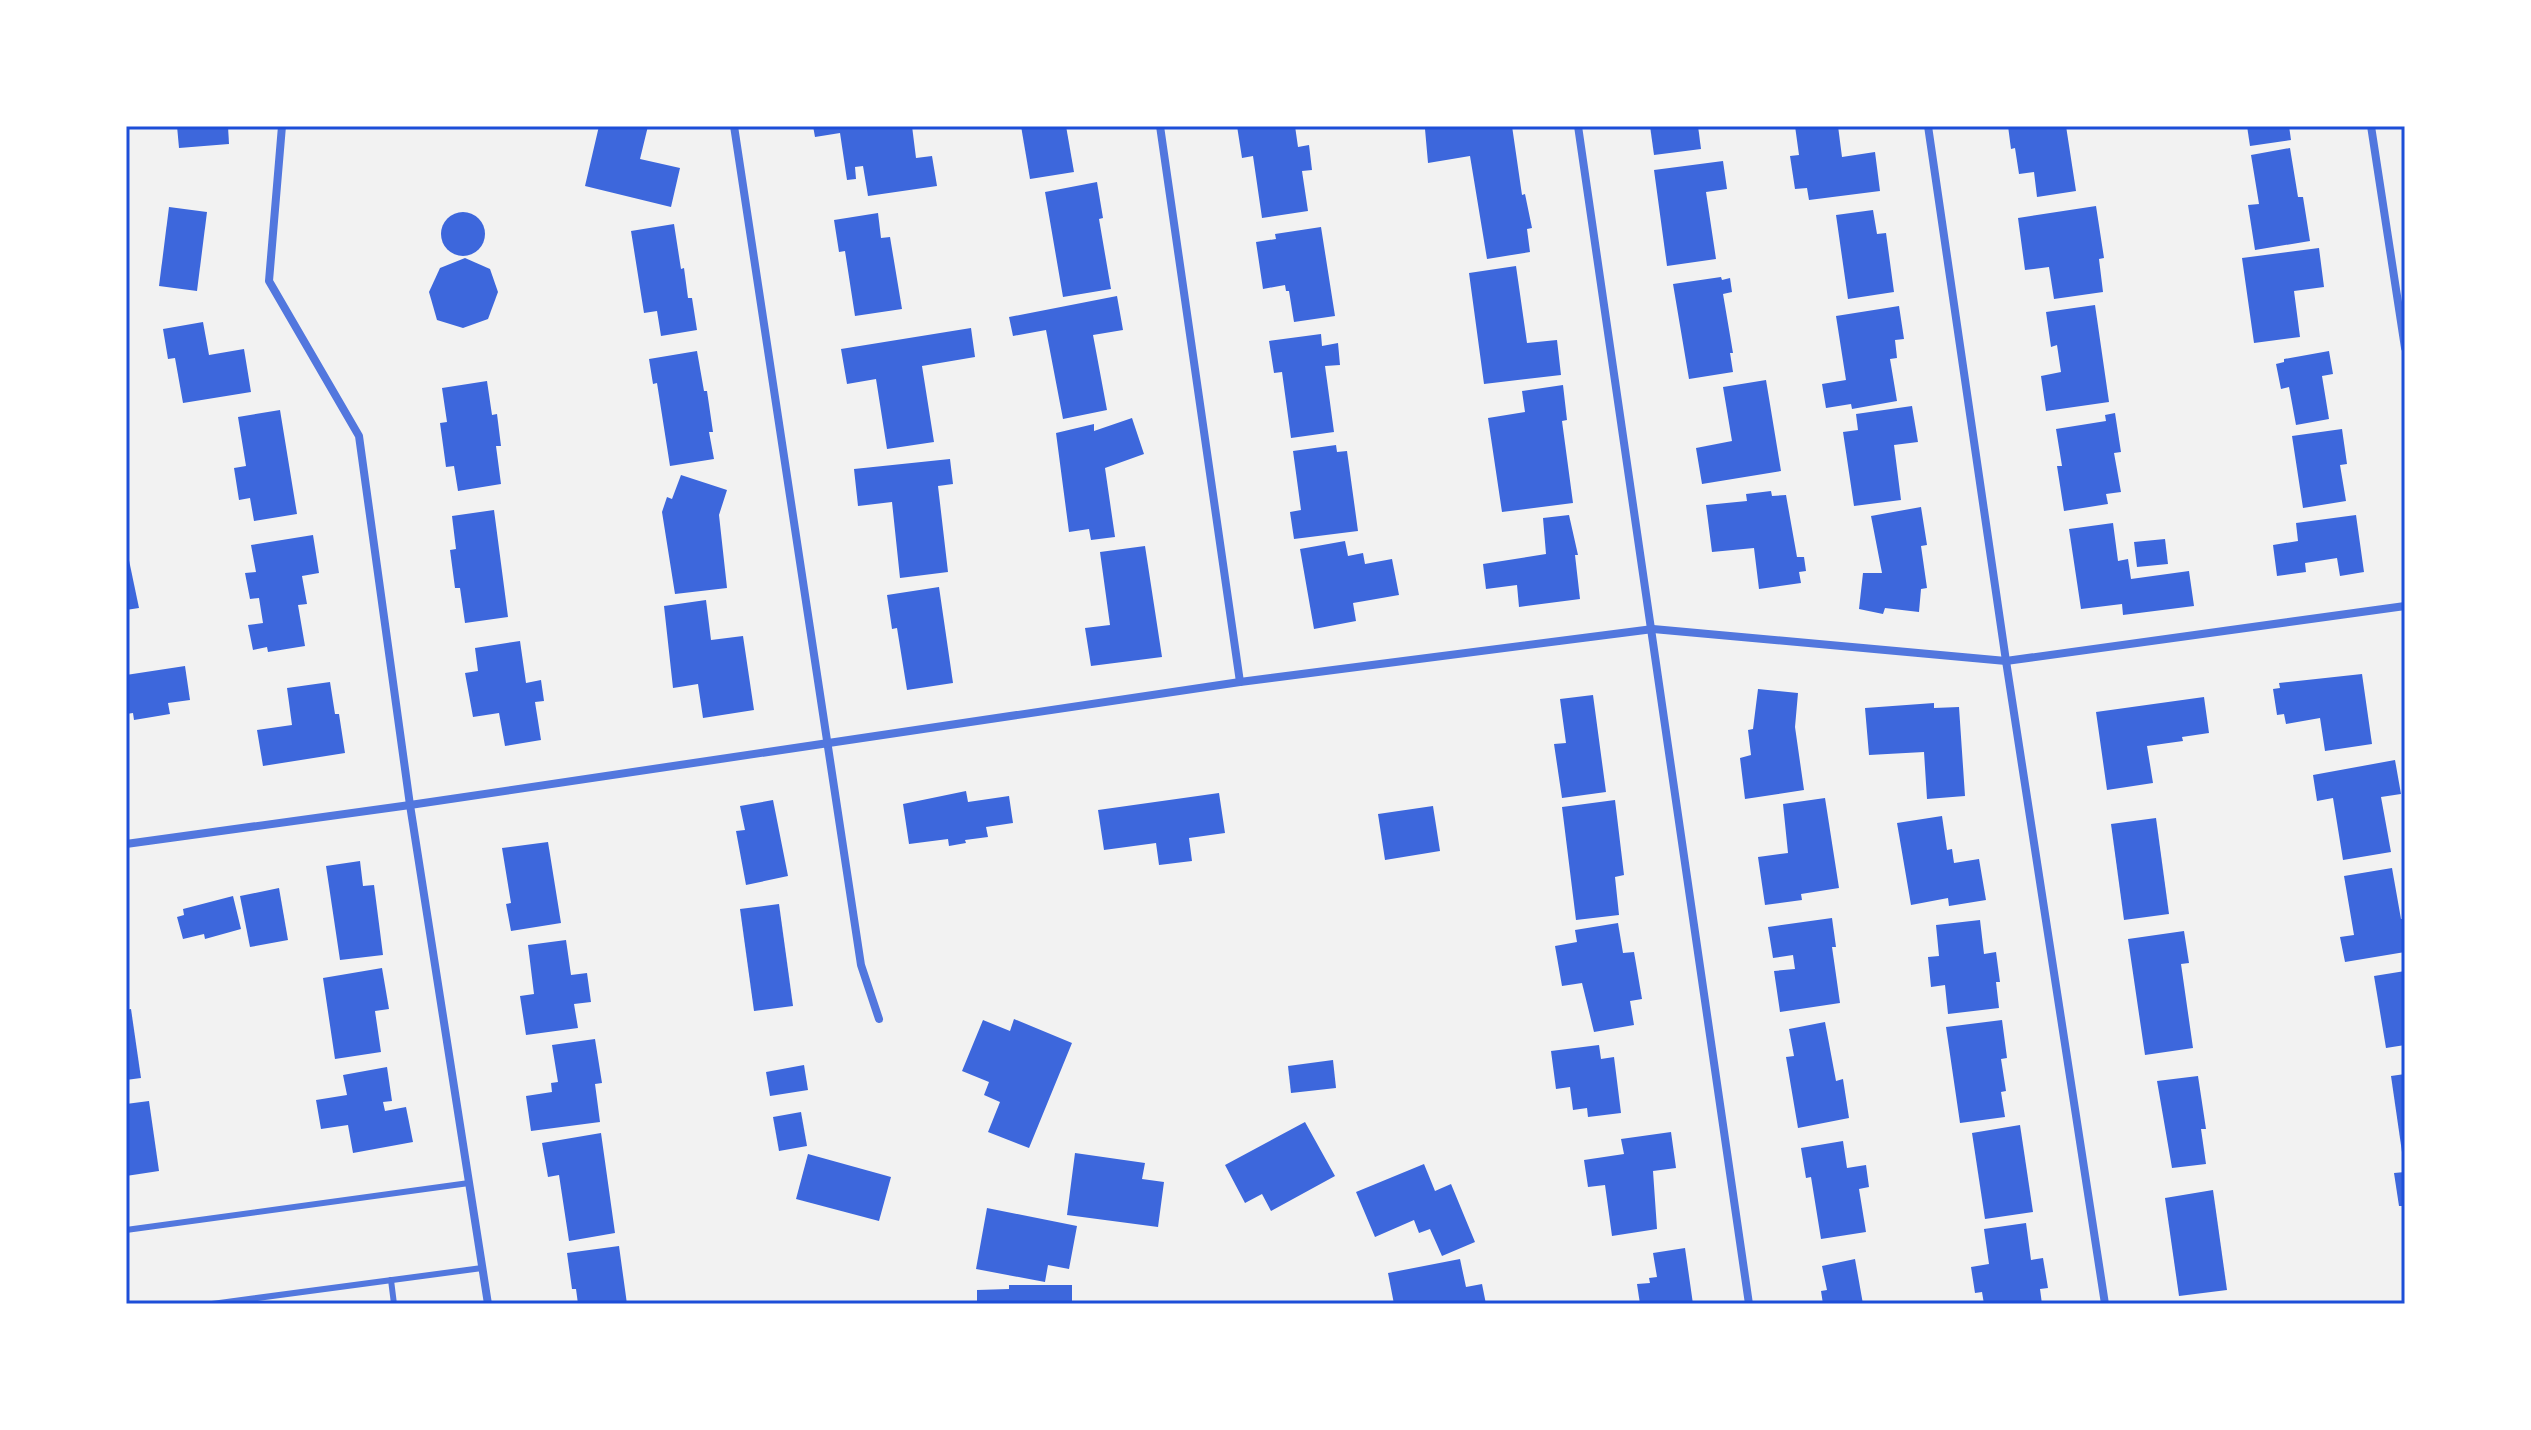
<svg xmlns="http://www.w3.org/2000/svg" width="2531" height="1430" font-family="'Archivo Narrow',sans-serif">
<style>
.building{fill:#3d67dc}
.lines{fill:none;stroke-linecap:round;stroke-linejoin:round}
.service{stroke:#5277de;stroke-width:6}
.minor{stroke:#5277de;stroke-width:8}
.neatline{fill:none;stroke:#1d4ed8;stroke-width:3}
</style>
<rect width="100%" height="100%" fill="#f2f2f2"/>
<g class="building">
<path d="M177,126H228L229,144L179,148Z"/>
<path d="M599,126H648L640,159L680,168L671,207L585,186Z"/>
<path d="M813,126H912L916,158L932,156L937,186L868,196L863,166L855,167L856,179L847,180L840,133L815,137Z"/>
<path d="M1021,126H1066L1074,172L1030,179Z"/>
<path d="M1237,126H1295L1298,147L1309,145L1312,170L1302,171L1308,211L1262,218L1253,156L1242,158Z"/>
<path d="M1449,126H1512L1522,195L1525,194L1532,228L1527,229L1530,252L1487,259L1470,156L1428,163L1425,129Z"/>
<path d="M1650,126H1698L1701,149L1654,155Z"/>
<path d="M1795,126H1838L1842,157L1875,152L1880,191L1809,200L1807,188L1795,189L1790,156L1799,155Z"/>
<path d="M2008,126H2066L2076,191L2037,197L2034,172L2019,174L2015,148L2011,149Z"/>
<path d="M2247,126H2289L2291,140L2250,146Z"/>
<path d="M2290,148L2298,197H2303L2310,241L2255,250L2248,205L2259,204L2251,155Z"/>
<path d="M1723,161L1727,189L1706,192L1716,259L1667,266L1654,170Z"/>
<path d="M1097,182L1103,218L1099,219L1111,289L1063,297L1045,192Z"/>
<path d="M2096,206L2104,258L2099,259L2103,292L2054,299L2049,267L2025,270L2018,218Z"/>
<path d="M169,207L207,212L197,291L159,286Z"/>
<path d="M1873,210L1877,234L1886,233L1894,292L1848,299L1836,215Z"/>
<circle cx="463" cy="234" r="22"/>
<path d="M878,213L881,238L890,237L902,309L855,316L845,251L839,252L834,220Z"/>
<path d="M674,224L681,269L684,268L688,298H692L697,330L661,336L657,311L644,313L631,231Z"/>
<path d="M1321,227L1335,316L1294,322L1289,291H1286L1285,285L1263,289L1256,242L1276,239L1275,234Z"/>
<path d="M2319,248L2324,287L2294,291L2300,337L2254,343L2242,258Z"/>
<path d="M465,258L490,269L498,292L488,319L463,328L437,320L429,292L440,268Z"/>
<path d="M1516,266L1527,343L1557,340L1561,375L1484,384L1469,273Z"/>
<path d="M1721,277L1722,280L1730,278L1732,292L1723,294L1733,353H1730L1733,372L1689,379L1673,284Z"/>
<path d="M1117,296L1123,330L1093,335L1107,410L1063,419L1046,330L1013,336L1009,317Z"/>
<path d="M2095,305L2109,402L2046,411L2041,376L2061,372L2057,345L2051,347L2046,312Z"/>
<path d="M1899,306L1904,339L1895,340L1897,358L1890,359L1897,401L1852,409L1851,404L1826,408L1822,384L1846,380L1836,316Z"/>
<path d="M203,322L209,355L244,349L251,392L183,403L175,358L168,359L163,329Z"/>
<path d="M971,328L975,357L922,366L934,442L887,449L876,379L847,384L841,349Z"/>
<path d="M1321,334L1322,346L1338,343L1340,365L1325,366L1334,432L1291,438L1282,372L1274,373L1269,341Z"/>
<path d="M697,351L704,391H707L713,432H709L714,459L670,466L657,383L653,384L649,359Z"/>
<path d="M2329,351L2333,374L2322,376L2329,419L2296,425L2289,387L2281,389L2276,364L2284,362V359Z"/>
<path d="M1766,380L1781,471L1702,484L1696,448L1732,441L1723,387Z"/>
<path d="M487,381L492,415L497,414L501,446H496L501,484L458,491L454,466L446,467L440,423L447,422L442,388Z"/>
<path d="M1563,385L1567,420L1562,421L1573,503L1502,512L1488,418L1525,412L1522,391Z"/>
<path d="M1912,406L1918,442L1894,445L1901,500L1854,506L1843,432L1858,430L1856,414Z"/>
<path d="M280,410L297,514L254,521L250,498L239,500L234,468L246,466L238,417Z"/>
<path d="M2115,413L2121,452L2114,453L2121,492L2106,494L2108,504L2064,511L2057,466H2062L2056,429L2106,421L2105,415Z"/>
<path d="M1132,418L1144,454L1105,468L1115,537L1091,540L1089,529L1069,532L1056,433L1094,424V431Z"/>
<path d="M2342,429L2347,464L2340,465L2346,501L2303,508L2292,436Z"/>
<path d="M1336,445L1337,452L1347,451L1358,531L1294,539L1290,512L1301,510L1293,451Z"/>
<path d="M950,459L953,484L938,486L948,572L900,578L892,502L858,506L854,469Z"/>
<path d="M681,475L727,490L719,515L727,588L675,594L662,512L667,497L672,499Z"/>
<path d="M1771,491L1772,496L1786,495L1797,557H1804L1806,571L1799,572L1801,583L1759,589L1754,548L1712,552L1706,505L1747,501L1746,494Z"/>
<path d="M1921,507L1927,545L1921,546L1927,588L1921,589L1919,612L1885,608L1883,614L1859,609L1863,573H1882L1871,516Z"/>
<path d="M494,510L508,617L465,623L460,588H455L450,550L456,549L452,516Z"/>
<path d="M1569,515L1578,555H1575L1580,599L1519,607L1517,585L1486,589L1483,564L1546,554L1543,518Z"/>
<path d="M2356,515L2364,572L2340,576L2337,558L2305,563L2306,572L2277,576L2273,545L2298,541L2296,523Z"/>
<path d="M2113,523L2118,561L2128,559L2131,579L2189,571L2194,606L2123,615L2122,604L2081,609L2069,529Z"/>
<path d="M313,535L319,573L302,576L307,604L298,605L305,646L268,652L267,647L253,650L248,625L263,623L259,598L250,599L245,573L256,572L251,545Z"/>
<path d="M2165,539L2168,564L2137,567L2134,542Z"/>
<path d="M1345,541L1348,556L1363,553L1365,564L1392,559L1399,595L1353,603L1356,621L1314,629L1300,549Z"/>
<path d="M126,546L139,608L126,610Z"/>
<path d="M1145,546L1162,657L1091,666L1085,628L1110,625L1100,552Z"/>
<path d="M939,587L953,683L907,690L897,628L892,629L887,595Z"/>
<path d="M706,600L711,640L743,636L754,710L703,718L698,684L673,688L664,606Z"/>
<path d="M520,641L526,683L541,680L544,701L535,702L541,740L505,746L499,713L473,717L465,673L478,671L475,648Z"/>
<path d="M185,666L190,700L168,703L170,714L134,720L133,713L126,714V675Z"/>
<path d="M2362,674L2372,744L2325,751L2320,718L2286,724L2284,714L2277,715L2273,689L2280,688L2279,683Z"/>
<path d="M330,682L335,714H339L345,753L263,766L257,730L292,725L287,688Z"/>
<path d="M1758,689L1798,693L1795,727L1804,790L1745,799L1740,758L1751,755L1748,730L1753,729Z"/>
<path d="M1593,695L1606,792L1562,798L1554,744L1566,743L1560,699Z"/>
<path d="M2204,697L2209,733L2182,737L2183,741L2147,746L2153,783L2107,790L2096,712Z"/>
<path d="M1934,703V708L1959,707L1965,796L1927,799L1924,752L1869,755L1865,708Z"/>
<path d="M2395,760L2401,794L2381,797L2391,852L2343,860L2333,798L2317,801L2313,775Z"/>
<path d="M966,791L968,802L1009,796L1013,823L986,827L988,837L965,840L966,843L949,846L948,839L909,844L903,804Z"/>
<path d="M1219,793L1225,833L1189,838L1192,861L1159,865L1156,843L1104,850L1098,810Z"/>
<path d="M1825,798L1839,888L1801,894L1802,900L1765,905L1758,857L1788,853L1783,804Z"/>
<path d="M773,800L788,876L746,885L736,831L745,830L740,806Z"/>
<path d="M1615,800L1624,875L1615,877L1619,915L1576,920L1562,807Z"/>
<path d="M1433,806L1440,851L1385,860L1378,814Z"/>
<path d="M1942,816L1947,850L1952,849L1954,863L1979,859L1986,900L1949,906L1948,898L1911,905L1897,823Z"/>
<path d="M2156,818L2169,914L2124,920L2111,824Z"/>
<path d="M548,842L561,923L511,931L506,904L511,903L502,848Z"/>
<path d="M360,861L363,886L374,885L383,955L340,960L326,866Z"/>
<path d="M2392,868L2401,919H2405V952L2345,962L2340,937L2354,935L2344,876Z"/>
<path d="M279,888L288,940L250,947L240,896Z"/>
<path d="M233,896L241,929L205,939L204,934L183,939L177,917L184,915L183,909Z"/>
<path d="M779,904L793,1006L754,1011L740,909Z"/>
<path d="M1832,918L1836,947H1832L1840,1003L1780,1012L1774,971L1795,969L1793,955L1773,958L1768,927Z"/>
<path d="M1980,920L1984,954L1996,952L2000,982H1996L1999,1008L1948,1014L1945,985L1931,987L1928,957L1939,956L1936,925Z"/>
<path d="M1618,923L1623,953L1634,952L1642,999L1630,1001L1634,1025L1594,1032L1582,983L1562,986L1555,946L1577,942L1575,930Z"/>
<path d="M2184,931L2189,963L2181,964L2193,1048L2145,1055L2128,939Z"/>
<path d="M566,940L571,975L587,973L591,1002L574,1004L578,1028L526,1035L520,996L534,994L528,945Z"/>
<path d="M382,968L389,1009L375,1011L381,1052L335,1059L323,978Z"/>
<path d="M2405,971V1045L2386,1048L2374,976Z"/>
<path d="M131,1009L141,1078L126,1080V1010Z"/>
<path d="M1014,1019L1072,1043L1029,1148L988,1132L1000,1102L984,1095L989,1082L962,1071L983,1020L1010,1031Z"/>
<path d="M2002,1020L2007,1058L2001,1059L2006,1091L2001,1092L2005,1117L1960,1123L1946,1027Z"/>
<path d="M1825,1022L1836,1081L1843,1079L1849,1118L1798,1128L1786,1057L1794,1056L1789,1029Z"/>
<path d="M595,1039L602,1083L595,1084L600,1122L531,1131L526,1096L552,1092L551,1083L558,1082L552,1045Z"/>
<path d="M1599,1045L1601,1059L1614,1057L1621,1113L1588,1117L1587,1108L1573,1110L1570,1087L1556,1089L1551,1051Z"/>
<path d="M1333,1060L1336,1088L1291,1093L1288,1066Z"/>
<path d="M804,1065L808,1090L770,1096L766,1072Z"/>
<path d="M387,1067L392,1101L383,1102L385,1111L406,1107L413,1142L353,1153L348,1125L321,1129L316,1100L347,1095L343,1075Z"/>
<path d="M2405,1074V1159H2403L2391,1076Z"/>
<path d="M2198,1076L2206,1129H2201L2206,1164L2172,1168L2157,1081Z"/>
<path d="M149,1101L159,1171L126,1176V1104Z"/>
<path d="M801,1112L807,1146L779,1151L773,1117Z"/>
<path d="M1305,1122L1335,1176L1271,1211L1262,1194L1245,1203L1225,1165Z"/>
<path d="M2020,1125L2033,1212L1985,1219L1972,1133Z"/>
<path d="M1671,1132L1676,1168L1653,1171L1657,1229L1612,1236L1605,1185L1588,1187L1584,1160L1624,1154L1621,1139Z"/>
<path d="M601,1133L615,1233L569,1241L559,1175L548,1177L542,1143Z"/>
<path d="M1843,1141L1847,1168L1866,1165L1869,1187L1859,1189L1866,1232L1821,1239L1811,1177L1806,1178L1801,1148Z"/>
<path d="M1075,1153L1145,1163L1142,1179L1164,1182L1158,1227L1067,1215Z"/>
<path d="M808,1154L891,1177L879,1221L796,1199Z"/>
<path d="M1424,1164L1435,1191L1451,1184L1475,1242L1442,1256L1430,1229L1419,1233L1414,1220L1375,1237L1356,1192Z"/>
<path d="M2405,1172V1206H2399L2394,1173Z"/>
<path d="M2213,1190L2227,1290L2179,1296L2165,1198Z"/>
<path d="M987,1208L1077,1226L1069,1269L1048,1265L1045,1282L976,1269Z"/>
<path d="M2026,1223L2031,1260L2043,1258L2048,1288L2040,1289L2042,1304H1984L1982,1292L1975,1293L1971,1267L1989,1264L1984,1229Z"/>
<path d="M619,1246L627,1304H578L576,1289H572L567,1253Z"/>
<path d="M1685,1248L1693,1304H1640L1637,1284L1650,1283L1649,1278L1657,1277L1653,1253Z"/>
<path d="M1460,1259L1466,1287L1482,1284L1486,1304H1394L1388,1273Z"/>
<path d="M1855,1259L1863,1304H1823L1821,1291L1827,1290L1822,1266Z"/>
<path d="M1009,1285H1072V1304H977V1290L1009,1289Z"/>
</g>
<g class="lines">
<g class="service">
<path d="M126,1230L469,1183"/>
<path d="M391,1280L394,1304"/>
<path d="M212,1304L482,1268"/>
</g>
<g class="minor">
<path d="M282,126L269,281L359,436L410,805L488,1304"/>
<path d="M734,126L861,965L879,1019"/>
<path d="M1160,126L1240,682"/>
<path d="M1578,126L1749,1304"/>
<path d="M1928,126L2006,661L2105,1304"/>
<path d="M2371,126L2405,348"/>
<path d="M126,844L410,805L1240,682L1653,629L2006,661L2405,606"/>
</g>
</g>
<rect width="2531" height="1430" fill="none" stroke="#ffffff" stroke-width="256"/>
<rect x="128" y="128" width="2275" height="1174" class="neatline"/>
</svg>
